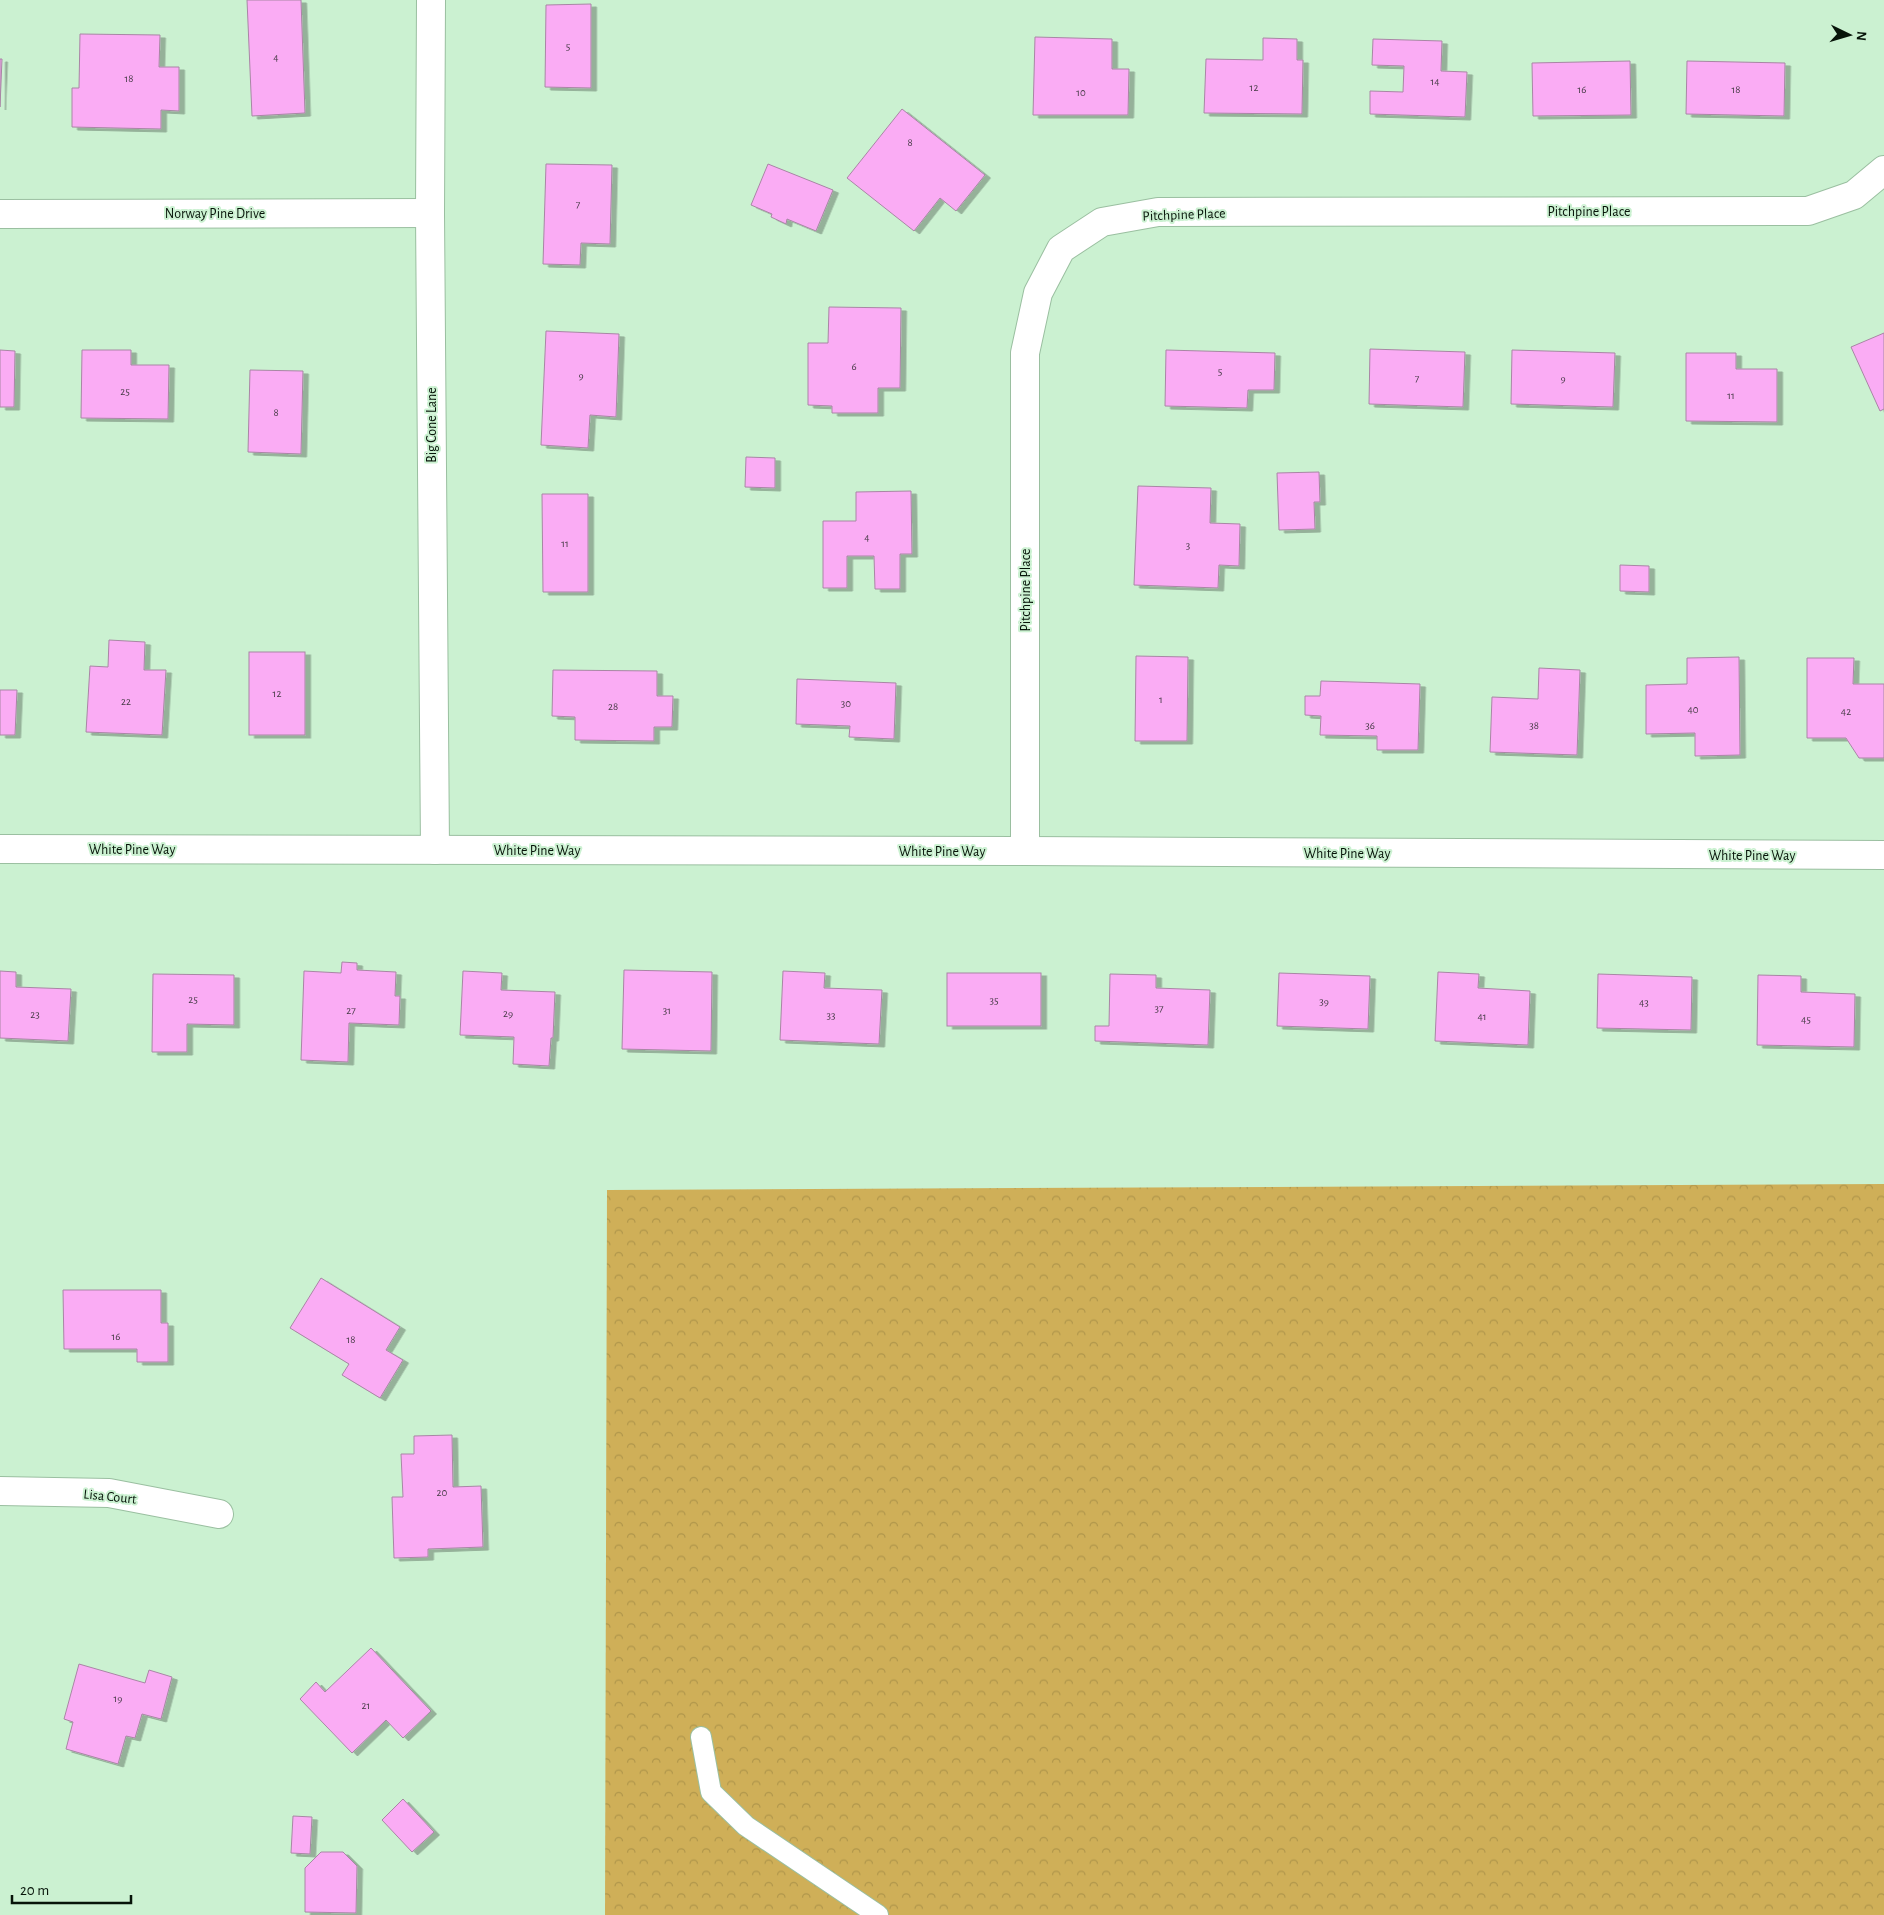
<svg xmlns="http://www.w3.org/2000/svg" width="1884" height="1915" font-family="'Alegreya Sans',sans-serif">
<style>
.forest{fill:url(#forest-crowns)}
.building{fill:#faacf4;stroke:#a886a4;filter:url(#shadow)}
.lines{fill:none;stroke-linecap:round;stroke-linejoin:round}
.service-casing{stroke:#9abfa0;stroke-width:22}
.minor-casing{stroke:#9abfa0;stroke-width:30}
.service{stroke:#fff;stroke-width:20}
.minor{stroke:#fff;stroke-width:28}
.labels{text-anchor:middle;stroke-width:4;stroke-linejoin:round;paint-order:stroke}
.number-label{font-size:11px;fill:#443a44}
.street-label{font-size:14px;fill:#071409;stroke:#cbf1d1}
</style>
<defs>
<pattern id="forest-crowns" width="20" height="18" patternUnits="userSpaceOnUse" patternTransform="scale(1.25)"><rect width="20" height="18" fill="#cfaf58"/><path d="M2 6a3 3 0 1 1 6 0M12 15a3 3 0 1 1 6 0" fill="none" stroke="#b0964b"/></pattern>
<filter id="shadow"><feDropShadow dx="5.5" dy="3" stdDeviation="0" flood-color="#0004"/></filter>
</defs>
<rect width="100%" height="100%" fill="#cbf1d1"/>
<path class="forest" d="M1884,1184V1915H605L607,1190Z"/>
<g class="building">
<path d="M247,0H301L305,113L252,116Z"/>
<path d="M591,4V88L545,87L546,5Z"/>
<path d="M80,34L160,35L159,67H179V111L161,110V129L72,127V88H79Z"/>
<path d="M1035,37L1112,39V69H1129L1128,115H1033Z"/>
<path d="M1263,38L1297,39V60H1303L1302,114L1204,113L1206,59L1263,60Z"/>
<path d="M1373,39L1442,41L1441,71L1467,72L1465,117L1370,114V91L1403,92L1404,66L1372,65Z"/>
<path d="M0,59H2L0,107Z"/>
<path d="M1630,61L1631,115L1533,116L1532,63Z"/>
<path d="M1687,61L1785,63L1784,116L1686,114Z"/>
<path d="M902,109L985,175L956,211L940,198L914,231L847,178Z"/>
<path d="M546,164L612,165L610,244L581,243L580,265L543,264Z"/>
<path d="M768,164L833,190L816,231L787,219L786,224L771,217L772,214L751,205Z"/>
<path d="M829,307L901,308L900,388H878V413H832V406L808,405V343H828Z"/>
<path d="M546,331L619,334L616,417L590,415L588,448L541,445Z"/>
<path d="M1884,333V409L1880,411L1851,347Z"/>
<path d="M1370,349L1465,352L1463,407L1369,404Z"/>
<path d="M0,350L15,351L14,407H0Z"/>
<path d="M82,350H131V365H169L168,419L81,418Z"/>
<path d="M1166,350L1275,353L1274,390H1248L1247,408L1165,406Z"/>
<path d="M1512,350L1615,353L1613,407L1511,404Z"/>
<path d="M1686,353H1736V369H1777V422L1686,421Z"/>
<path d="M250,370L303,371L301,454L248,452Z"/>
<path d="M746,457L775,458V488L745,487Z"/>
<path d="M1319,472L1320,502H1314L1315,529L1279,530L1277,473Z"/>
<path d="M1138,486L1211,488L1210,523L1240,524L1239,566L1219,565L1218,588L1134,585Z"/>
<path d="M911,491L912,554H900V589H875L874,556H847V588H823V521H856V492Z"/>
<path d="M542,494H588V592H543Z"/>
<path d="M1620,565L1649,566V592L1620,591Z"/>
<path d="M109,640L145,642L144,670H166L162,735L86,732L90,666L108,667Z"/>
<rect x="249" y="652" width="56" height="83"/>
<path d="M1136,656L1188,657L1187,741H1135Z"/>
<path d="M1739,657L1740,755L1695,756V733L1646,734V685L1687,684V658Z"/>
<path d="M1807,658H1854L1853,684H1884V758H1859L1846,738H1807Z"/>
<path d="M1539,668L1580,670L1577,755L1490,752L1492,697L1538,699Z"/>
<path d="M553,670L657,671V696H673L672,727H654V741L575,740V717L552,716Z"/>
<path d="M797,679L896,683L894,739L849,737L850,726L796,724Z"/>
<path d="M1321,681L1420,684L1418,750H1377V736L1320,735L1321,716L1305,715V696H1320Z"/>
<path d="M0,690H17L15,735H0Z"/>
<path d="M342,962L357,963V970L396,972L395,996H400L399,1025L349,1023L348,1062L301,1060L304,971L341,973Z"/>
<path d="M624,970L712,972L711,1051L622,1049Z"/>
<path d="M0,971L16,972V987L71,989L68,1041L0,1038Z"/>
<path d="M463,971L502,973L501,990L555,992L553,1038H551L549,1066L513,1064L514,1037L460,1035Z"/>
<path d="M783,971L825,973L824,988L882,990L879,1044L780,1040Z"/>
<path d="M1438,972L1479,974L1478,988L1530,991L1528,1045L1435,1041Z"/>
<rect x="947" y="973" width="94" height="53"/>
<path d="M1279,973L1370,976L1368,1029L1277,1026Z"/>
<path d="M153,974L234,975V1025L187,1024V1052H152Z"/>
<path d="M1110,974L1156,975V988L1210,990L1208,1045L1095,1041V1026H1109Z"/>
<path d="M1598,974L1692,977L1691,1030L1597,1028Z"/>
<path d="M1758,975L1801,976V992L1855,994L1854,1047L1757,1045Z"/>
<path d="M321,1278L400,1327L386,1350L403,1360L380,1398L342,1375L349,1364L290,1328Z"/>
<path d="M63,1290H161V1323H168V1362H137V1349H64Z"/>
<path d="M452,1435L453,1487L481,1486L483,1547L428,1549V1557L394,1558L392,1497H403L401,1454H414V1436Z"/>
<path d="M371,1648L431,1711L403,1738L386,1720L352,1753L300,1699L316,1682L325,1692Z"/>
<path d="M79,1664L145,1683L149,1670L172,1677L161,1719L142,1714L135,1738L126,1736L118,1764L66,1749L73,1722L64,1719Z"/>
<path d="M403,1799L434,1832L412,1852L382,1820Z"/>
<path d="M293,1816L312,1817L310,1854L291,1853Z"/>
<path d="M321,1852H343L357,1866L356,1913L305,1912V1868Z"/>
</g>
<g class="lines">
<g class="service-casing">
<path id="service" d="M701,1737L711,1792L746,1826L878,1915"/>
</g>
<g class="minor-casing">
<g id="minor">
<path d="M431,0L430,213L435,850"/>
<path d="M0,214L430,213"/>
<path d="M0,849L1025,851L1884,855"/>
<path d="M1025,851V353L1038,293L1061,249L1102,222L1158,212L1808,211L1854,195L1884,170"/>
<path d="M0,1491L109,1493L219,1514"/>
</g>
</g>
<use href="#service" class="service"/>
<use href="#minor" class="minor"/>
</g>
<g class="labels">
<g class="number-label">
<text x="568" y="50">5</text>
<text x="276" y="61">4</text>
<text x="129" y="82">18</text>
<text x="1435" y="85">14</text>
<text x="1254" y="91">12</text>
<text x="1582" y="93">16</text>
<text x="1736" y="93">18</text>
<text x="1081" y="96">10</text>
<text x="910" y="146">8</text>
<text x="578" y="208">7</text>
<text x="854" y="370">6</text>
<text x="1220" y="375">5</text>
<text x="581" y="379">9</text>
<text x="1417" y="382">7</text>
<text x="1563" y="382">9</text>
<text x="125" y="395">25</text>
<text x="1731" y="399">11</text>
<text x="276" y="416">8</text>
<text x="867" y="541">4</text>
<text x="565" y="547">11</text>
<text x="1188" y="549">3</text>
<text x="277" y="697">12</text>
<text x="1161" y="703">1</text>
<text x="126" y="705">22</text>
<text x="846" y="707">30</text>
<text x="613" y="710">28</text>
<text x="1693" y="713">40</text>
<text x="1846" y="715">42</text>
<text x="1370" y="729">36</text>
<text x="1534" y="729">38</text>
<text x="193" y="1003">25</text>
<text x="994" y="1004">35</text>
<text x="1324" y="1005">39</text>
<text x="1644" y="1006">43</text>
<text x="1159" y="1012">37</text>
<text x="351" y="1014">27</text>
<text x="667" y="1014">31</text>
<text x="508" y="1017">29</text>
<text x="35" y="1018">23</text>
<text x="831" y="1019">33</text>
<text x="1482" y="1020">41</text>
<text x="1806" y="1023">45</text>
<text x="116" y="1340">16</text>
<text x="351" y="1343">18</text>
<text x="442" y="1496">20</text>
<text x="118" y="1702">19</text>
<text x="366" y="1709">21</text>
</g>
<g class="street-label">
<text x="1589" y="216">Pitchpine Place</text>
<text x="215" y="218">Norway Pine Drive</text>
<text transform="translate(1184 214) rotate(-2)" y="5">Pitchpine Place</text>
<text transform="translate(431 425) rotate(-90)" y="5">Big Cone Lane</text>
<text transform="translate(1025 590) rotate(-90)" y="5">Pitchpine Place</text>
<text x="132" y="854">White Pine Way</text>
<text x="537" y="855">White Pine Way</text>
<text x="942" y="856">White Pine Way</text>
<text x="1347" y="858">White Pine Way</text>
<text x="1752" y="860">White Pine Way</text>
<text transform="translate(110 1496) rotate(6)" y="5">Lisa Court</text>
</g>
</g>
<g transform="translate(1849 35) rotate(95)" stroke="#cbf1d1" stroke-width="4" paint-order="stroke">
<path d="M0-4L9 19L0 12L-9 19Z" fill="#071409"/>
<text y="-8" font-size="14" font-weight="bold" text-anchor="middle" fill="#071409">N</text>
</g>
<path d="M12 1895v8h119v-8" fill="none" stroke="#071409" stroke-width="2.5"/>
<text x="20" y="1895" font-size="15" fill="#071409" stroke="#cbf1d1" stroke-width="4" paint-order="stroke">20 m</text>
</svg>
